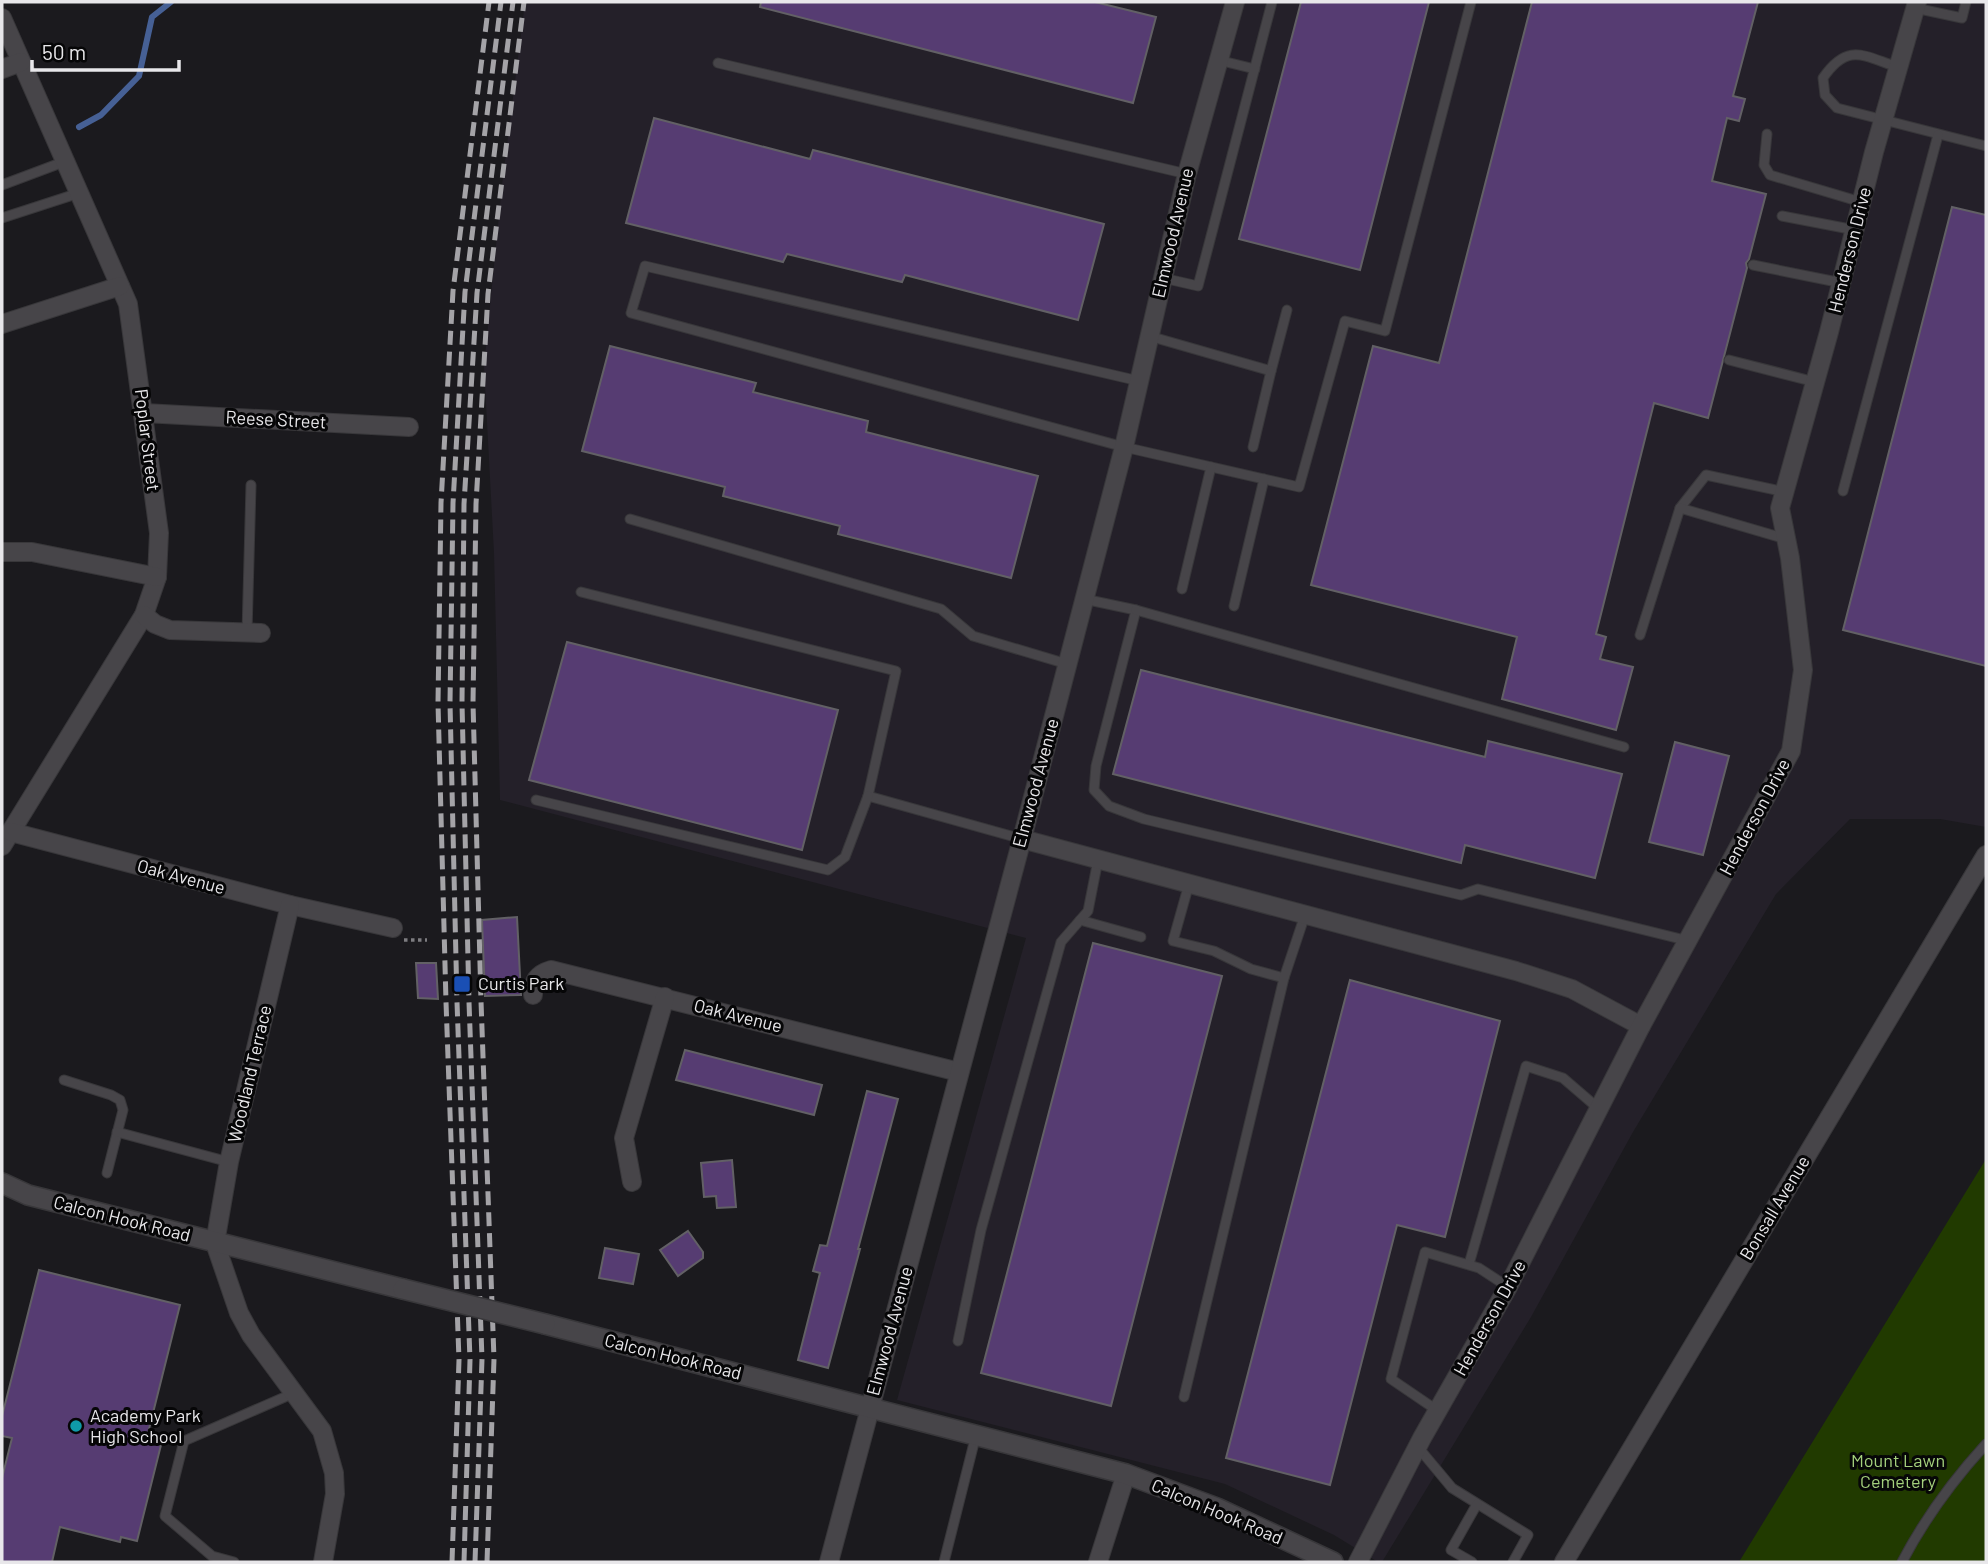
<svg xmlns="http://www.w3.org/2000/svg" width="1988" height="1564" font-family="Barlow,sans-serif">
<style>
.built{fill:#242029}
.green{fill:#213a00}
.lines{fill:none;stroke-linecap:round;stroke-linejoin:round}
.stream{stroke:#466095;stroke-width:6}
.building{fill:#563c72;stroke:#626065;stroke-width:2}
.service-casing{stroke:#38373a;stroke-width:11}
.minor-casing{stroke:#38373a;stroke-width:20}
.tertiary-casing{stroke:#38373a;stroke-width:22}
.path{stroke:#7d7c80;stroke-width:3.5;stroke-dasharray:3.5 3.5;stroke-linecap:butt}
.service{stroke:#474549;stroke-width:9}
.minor{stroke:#474549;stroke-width:18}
.tertiary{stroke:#474549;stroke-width:19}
.rail{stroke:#a4a3a7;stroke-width:5;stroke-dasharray:14 7;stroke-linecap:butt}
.tertiary-bridge-casing{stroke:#38373a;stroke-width:22;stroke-linecap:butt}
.tertiary-bridge{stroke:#474549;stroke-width:19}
.transit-dot{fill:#1a4fb4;stroke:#060607;stroke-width:2.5}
.culture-dot{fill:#0f9aa8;stroke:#060607;stroke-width:2.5}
.labels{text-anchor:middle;stroke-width:6;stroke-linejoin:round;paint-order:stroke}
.street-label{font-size:18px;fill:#e8e7ea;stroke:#060607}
.poi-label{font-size:18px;fill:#e8e7ea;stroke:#060607;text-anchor:start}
.park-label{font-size:18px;fill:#a5d17d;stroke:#060607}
</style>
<rect width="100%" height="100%" fill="#1b1a1e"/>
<path class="built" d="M525,2H1986V827L1940,819H1850L1776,894L1633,1132L1531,1317L1382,1562H1378L1334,1535L1225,1484L897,1400L1026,938L500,800L494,553L484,366L502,185Z"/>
<path class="green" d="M1986,1159V1562H1739Z"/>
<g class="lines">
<path class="stream" d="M79,127L101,115L139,76L152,17L171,2"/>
</g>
<g class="building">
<path d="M761,2H1095L1156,17L1133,103L760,7Z"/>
<path d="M1301,2H1429L1360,270L1239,239Z"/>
<path d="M1532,2H1758L1733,96L1745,99L1739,121L1727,118L1712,181L1766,194L1749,259L1746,263L1747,268L1708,418L1654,403L1596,634L1606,637L1600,659L1633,667L1616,730L1502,699L1517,637L1311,585L1373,346L1439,363Z"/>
<path d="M654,118L810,159L813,150L1104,224L1078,320L905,275L902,282L787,254L783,262L626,223Z"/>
<path d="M1952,207L1986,215V666L1843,630Z"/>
<path d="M610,346L756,383L753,392L868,421L866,432L1038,476L1011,578L838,534L840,526L723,496L725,487L582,451Z"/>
<path d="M567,642L838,710L802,850L529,780Z"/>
<path d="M1141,670L1485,757L1488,741L1622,774L1595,878L1465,845L1461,863L1113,774Z"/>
<path d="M1675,742L1729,756L1703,855L1649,842Z"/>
<path d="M517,917L521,995L485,996L482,920Z"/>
<path d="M1093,943L1222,976L1111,1406L981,1373Z"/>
<path d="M416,963H436L438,999L418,998Z"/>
<path d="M1350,980L1500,1021L1445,1237L1397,1225L1330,1485L1226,1458Z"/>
<path d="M685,1050L822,1085L814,1115L676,1080Z"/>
<path d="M867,1091L898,1099L858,1249H860L828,1368L798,1360L820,1273L813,1271L820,1245L827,1246Z"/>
<path d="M732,1160L736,1207L717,1208L716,1196L704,1197L701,1163Z"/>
<path d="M688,1231L703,1252V1258L678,1276L660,1250Z"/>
<path d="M605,1248L639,1254L633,1284L599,1278Z"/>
<path d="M39,1270L180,1305L146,1441L161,1445L137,1541L121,1537L120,1542L60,1527L52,1562H2V1478L12,1438L2,1436V1416Z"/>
</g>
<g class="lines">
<g class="service-casing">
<g id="service">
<path d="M1915,8L1962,18L1966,2"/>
<path d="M1218,60L1255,69"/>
<path d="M718,63L1187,174"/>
<path d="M1898,67C1863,56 1848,42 1823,78L1825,95L1837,108L1986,146"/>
<path d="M1767,134L1764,165L1770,175L1861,202"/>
<path d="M2,185L66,161"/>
<path d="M1782,216L1855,230"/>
<path d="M2,218L79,193"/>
<path d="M1753,265L1842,283"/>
<path d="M1163,278L1198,286L1272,2"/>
<path d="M1149,336L1271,371L1287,310"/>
<path d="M1729,360L1815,382"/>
<path d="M1139,381L645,266L631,313L1124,447L1299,487L1345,321L1385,331L1471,2"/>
<path d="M1253,447L1271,371"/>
<path d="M1843,491L1938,135"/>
<path d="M1680,508L1706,475L1785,492"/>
<path d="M630,519L941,609L973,636L1067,664"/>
<path d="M1182,589L1211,467"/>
<path d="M581,592L896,671L868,796L1022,839"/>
<path d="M1084,599L1136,610L1096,766L1094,790L1109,806L1144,819L1461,895L1478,889L1689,941"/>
<path d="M1234,606L1264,479"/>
<path d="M1136,610L1624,747"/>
<path d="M247,633L251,485"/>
<path d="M1640,635L1680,508L1786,539"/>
<path d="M536,800L828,870L845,857L868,796"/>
<path d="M1189,884L1173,941L1214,951L1251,969L1284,978"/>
<path d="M1080,920L1141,937"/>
<path d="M64,1080L111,1095L120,1100L123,1110L107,1173"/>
<path d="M117,1132L229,1162"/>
<path d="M1469,1264L1526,1066L1563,1078L1599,1109"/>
<path d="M958,1341L981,1230L1061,942L1088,911L1098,860"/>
<path d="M1184,1397L1284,978L1305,915"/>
<path d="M1438,1411L1391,1379L1425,1252L1479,1268L1508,1287"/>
<path d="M1417,1446L1452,1488L1528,1535L1513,1562"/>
<path d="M234,1562L212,1556L165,1516L184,1441L294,1393"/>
<path d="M944,1562L976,1435"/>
<path d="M1472,1562L1451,1550L1477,1504"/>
<path d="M1902,1562C1925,1518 1953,1480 1986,1444"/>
</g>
</g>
<g class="minor-casing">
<g id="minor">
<path d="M2,18L128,304L159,533L157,577L144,615L2,846"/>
<path d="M2,69L21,62"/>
<path d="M2,324L120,286"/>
<path d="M144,413L409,427"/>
<path d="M2,552H32L157,577"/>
<path d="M144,615L155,624L170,630L261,633"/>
<path d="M11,832L290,905L393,928"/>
<path d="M1022,839L1516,971L1572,989L1641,1026"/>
<path d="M290,905L229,1162L215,1243L239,1313L251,1335L322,1431L334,1473L335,1494L323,1562"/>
<path d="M533,995C533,981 537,974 551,970L959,1072"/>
<path d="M632,1182L624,1138L665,997"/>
<path d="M829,1562L1022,839L1124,447L1187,174L1235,2"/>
<path d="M1098,1562L1126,1474"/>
<path d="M1358,1562L1422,1438L1508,1287L1641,1026L1791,751L1803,670L1790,558L1780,508L1829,332L1874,152L1917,2"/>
<path d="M1564,1562L1986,855"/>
</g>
</g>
<g class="tertiary-casing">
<g id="tertiary">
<path d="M2,1183L28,1195L403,1289"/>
<path d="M545,1324L1126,1474L1217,1508L1333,1562"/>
</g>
</g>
<path class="path" d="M404,940H427"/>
<use href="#service" class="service"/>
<use href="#minor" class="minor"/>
<use href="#tertiary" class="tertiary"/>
<g class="rail">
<path d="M452,1562L459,1360L446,1002L438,703L441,503L453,291L489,2"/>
<path d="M464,1562L470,1360L457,1002L450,703L453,503L465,292L501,2"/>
<path d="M475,1562L482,1359L469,1002L462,703L464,504L477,293L513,2"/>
<path d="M487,1562L494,1359L481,1001L473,703L476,504L488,294L524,2"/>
</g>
<g class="tertiary-bridge-casing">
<path id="tertiary-bridge" d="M403,1289L545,1324"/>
</g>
<use href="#tertiary-bridge" class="tertiary-bridge"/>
</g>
<rect class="transit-dot" x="453" y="975" width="18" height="18" rx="3.5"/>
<circle class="culture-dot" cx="76" cy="1426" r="7"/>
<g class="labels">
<g class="street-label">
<text transform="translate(1173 233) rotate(-77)" y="6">Elmwood Avenue</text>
<text transform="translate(1850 250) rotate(-76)" y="6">Henderson Drive</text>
<text transform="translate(276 420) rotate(3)" y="6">Reese Street</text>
<text transform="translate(147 440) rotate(83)" y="6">Poplar Street</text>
<text transform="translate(1036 783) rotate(-75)" y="6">Elmwood Avenue</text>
<text transform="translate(1755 817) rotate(-62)" y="6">Henderson Drive</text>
<text transform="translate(181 877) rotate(15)" y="6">Oak Avenue</text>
<text transform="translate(738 1016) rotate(14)" y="6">Oak Avenue</text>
<text transform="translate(250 1074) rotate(-77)" y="6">Woodland Terrace</text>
<text transform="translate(1775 1208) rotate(-59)" y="6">Bonsall Avenue</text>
<text transform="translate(122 1219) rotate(14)" y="6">Calcon Hook Road</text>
<text transform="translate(1490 1318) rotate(-61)" y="6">Henderson Drive</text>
<text transform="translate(890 1331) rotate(-75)" y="6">Elmwood Avenue</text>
<text transform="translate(673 1357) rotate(14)" y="6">Calcon Hook Road</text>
<text transform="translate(1217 1512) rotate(23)" y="6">Calcon Hook Road</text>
</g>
<g class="poi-label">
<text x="478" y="990">Curtis Park</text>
<text x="90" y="1422">Academy Park<tspan x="90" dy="21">High School</tspan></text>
</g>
<g class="park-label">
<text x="1898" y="1467">Mount Lawn<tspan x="1898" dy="21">Cemetery</tspan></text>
</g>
</g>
<rect width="1988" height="1564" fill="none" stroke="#e8e7ea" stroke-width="7"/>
<path d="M32 60v10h147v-10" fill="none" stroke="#e8e7ea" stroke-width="3.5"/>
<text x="42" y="60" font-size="21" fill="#e8e7ea" stroke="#060607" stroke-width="5" paint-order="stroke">50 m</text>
</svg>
